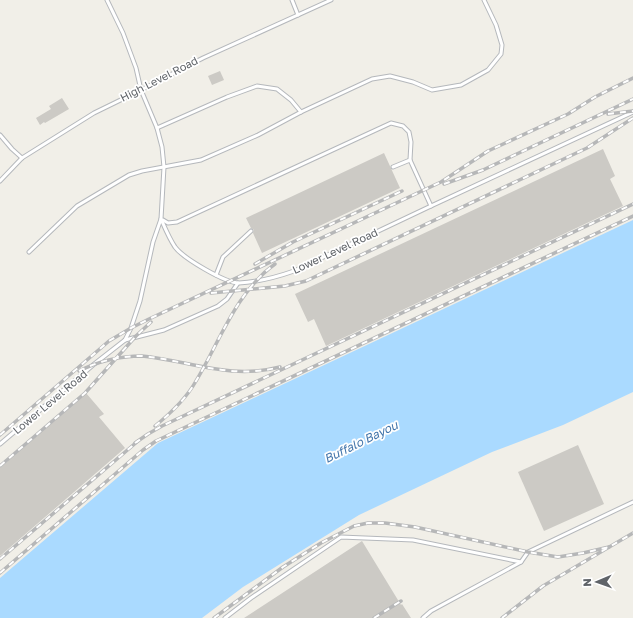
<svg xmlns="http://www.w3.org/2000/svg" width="633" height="618" font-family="'Golos Text',sans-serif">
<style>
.water{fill:#aadaff}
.building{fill:#cccac5}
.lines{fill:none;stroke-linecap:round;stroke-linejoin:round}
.service-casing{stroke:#b5b8bc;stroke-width:5}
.service{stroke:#fff;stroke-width:3}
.rail-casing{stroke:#b6b7b8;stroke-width:3.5}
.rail{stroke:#fff;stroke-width:2;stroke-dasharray:6;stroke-linecap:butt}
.labels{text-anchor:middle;stroke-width:3.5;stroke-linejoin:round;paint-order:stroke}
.street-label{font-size:11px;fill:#5f6368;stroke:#fff}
.water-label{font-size:12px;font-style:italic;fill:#4174aa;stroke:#fff}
</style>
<rect width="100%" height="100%" fill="#f1efe8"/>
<path class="water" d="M633,220V392L563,425L492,452L359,515L243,587L202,618H0V578L158,443Z"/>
<g class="building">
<path d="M220,71L224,80L212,85L208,76Z"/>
<path d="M62,98L69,109L45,123L44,122L40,125L36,118L51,109L49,106Z"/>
<path d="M603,149L615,176L610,179L623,206L326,346L314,319L308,322L295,294Z"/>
<path d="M384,153L400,188L262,253L253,233L254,230L251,228L246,218Z"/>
<path d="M86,393L104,414L99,417L125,448L0,556V468Z"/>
<path d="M578,445L604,504L544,531L518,472Z"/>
<path d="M362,541L401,605L402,604L411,618H244Z"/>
</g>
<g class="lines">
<g class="service-casing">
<g id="service">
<path d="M292,0L298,15"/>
<path d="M157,128L227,97L257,86L277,89L291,100L301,112"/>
<path d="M0,135L12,149L22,158"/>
<path d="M393,167L410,160"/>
<path d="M0,181L22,158L94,113L141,90L203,58L331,0"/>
<path d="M161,219C165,228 169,238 175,247C183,258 225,283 239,283C257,282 277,277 294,271L431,206L633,112"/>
<path d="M163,220L168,223L177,222L391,123L403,126L409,132L411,142L410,160L431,206"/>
<path d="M29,252L77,206L129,175L142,171L201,160L258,135L301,112L372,79L390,76L413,82L432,90L461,85L488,70L501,54L502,45L496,25L484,0"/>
<path d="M216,275L223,257L251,231"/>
<path d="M125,340L164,330L218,306L227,299L238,283"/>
<path d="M0,444L93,365L125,340L131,328L140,301L153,242L161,219L164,167L162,147L157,128L141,90L136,68L123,33L107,0"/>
<path d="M225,618L251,598L341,537L413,540L521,562"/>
<path d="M423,618L431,611L521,562L528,552L633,502"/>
</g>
</g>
<use href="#service" class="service"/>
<g class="rail-casing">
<g id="rail">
<path d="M608,114L633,111"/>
<path d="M444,184L483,170L633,99"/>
<path d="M255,264L293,242L402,191"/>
<path d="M211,293L285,286L306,281L587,148L633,118"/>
<path d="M79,371C99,361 119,356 142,356C191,361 230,380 280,367"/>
<path d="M155,426C171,413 186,399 196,381C220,341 236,292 275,264"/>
<path d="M0,435L109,341L131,328L149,319L441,182L488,151L568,114L595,97L633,78"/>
<path d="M135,443L148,434L162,426L633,204"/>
<path d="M0,466L85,393L136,336L151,322"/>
<path d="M0,559L138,441"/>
<path d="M0,573L143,450L156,441L633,216"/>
<path d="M214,618L283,567L321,543L354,526L368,523H385L415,527L528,552L558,557L583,553L609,547"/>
<path d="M374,618L401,601"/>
<path d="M502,618L543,586L633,533"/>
</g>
</g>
<use href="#rail" class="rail"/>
</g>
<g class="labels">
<g class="street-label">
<text transform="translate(159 79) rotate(-27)" y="4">High Level Road</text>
<text transform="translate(335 251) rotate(-25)" y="4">Lower Level Road</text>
<text transform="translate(50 402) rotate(-40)" y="4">Lower Level Road</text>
</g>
<g class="water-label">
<text transform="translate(361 442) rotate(-26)" y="4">Buffalo Bayou</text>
</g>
</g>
<g transform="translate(597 582) rotate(268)" stroke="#ffffff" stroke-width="3" paint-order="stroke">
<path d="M0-3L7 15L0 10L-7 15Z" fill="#5f6368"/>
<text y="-6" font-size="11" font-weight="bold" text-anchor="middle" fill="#5f6368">N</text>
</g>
</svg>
